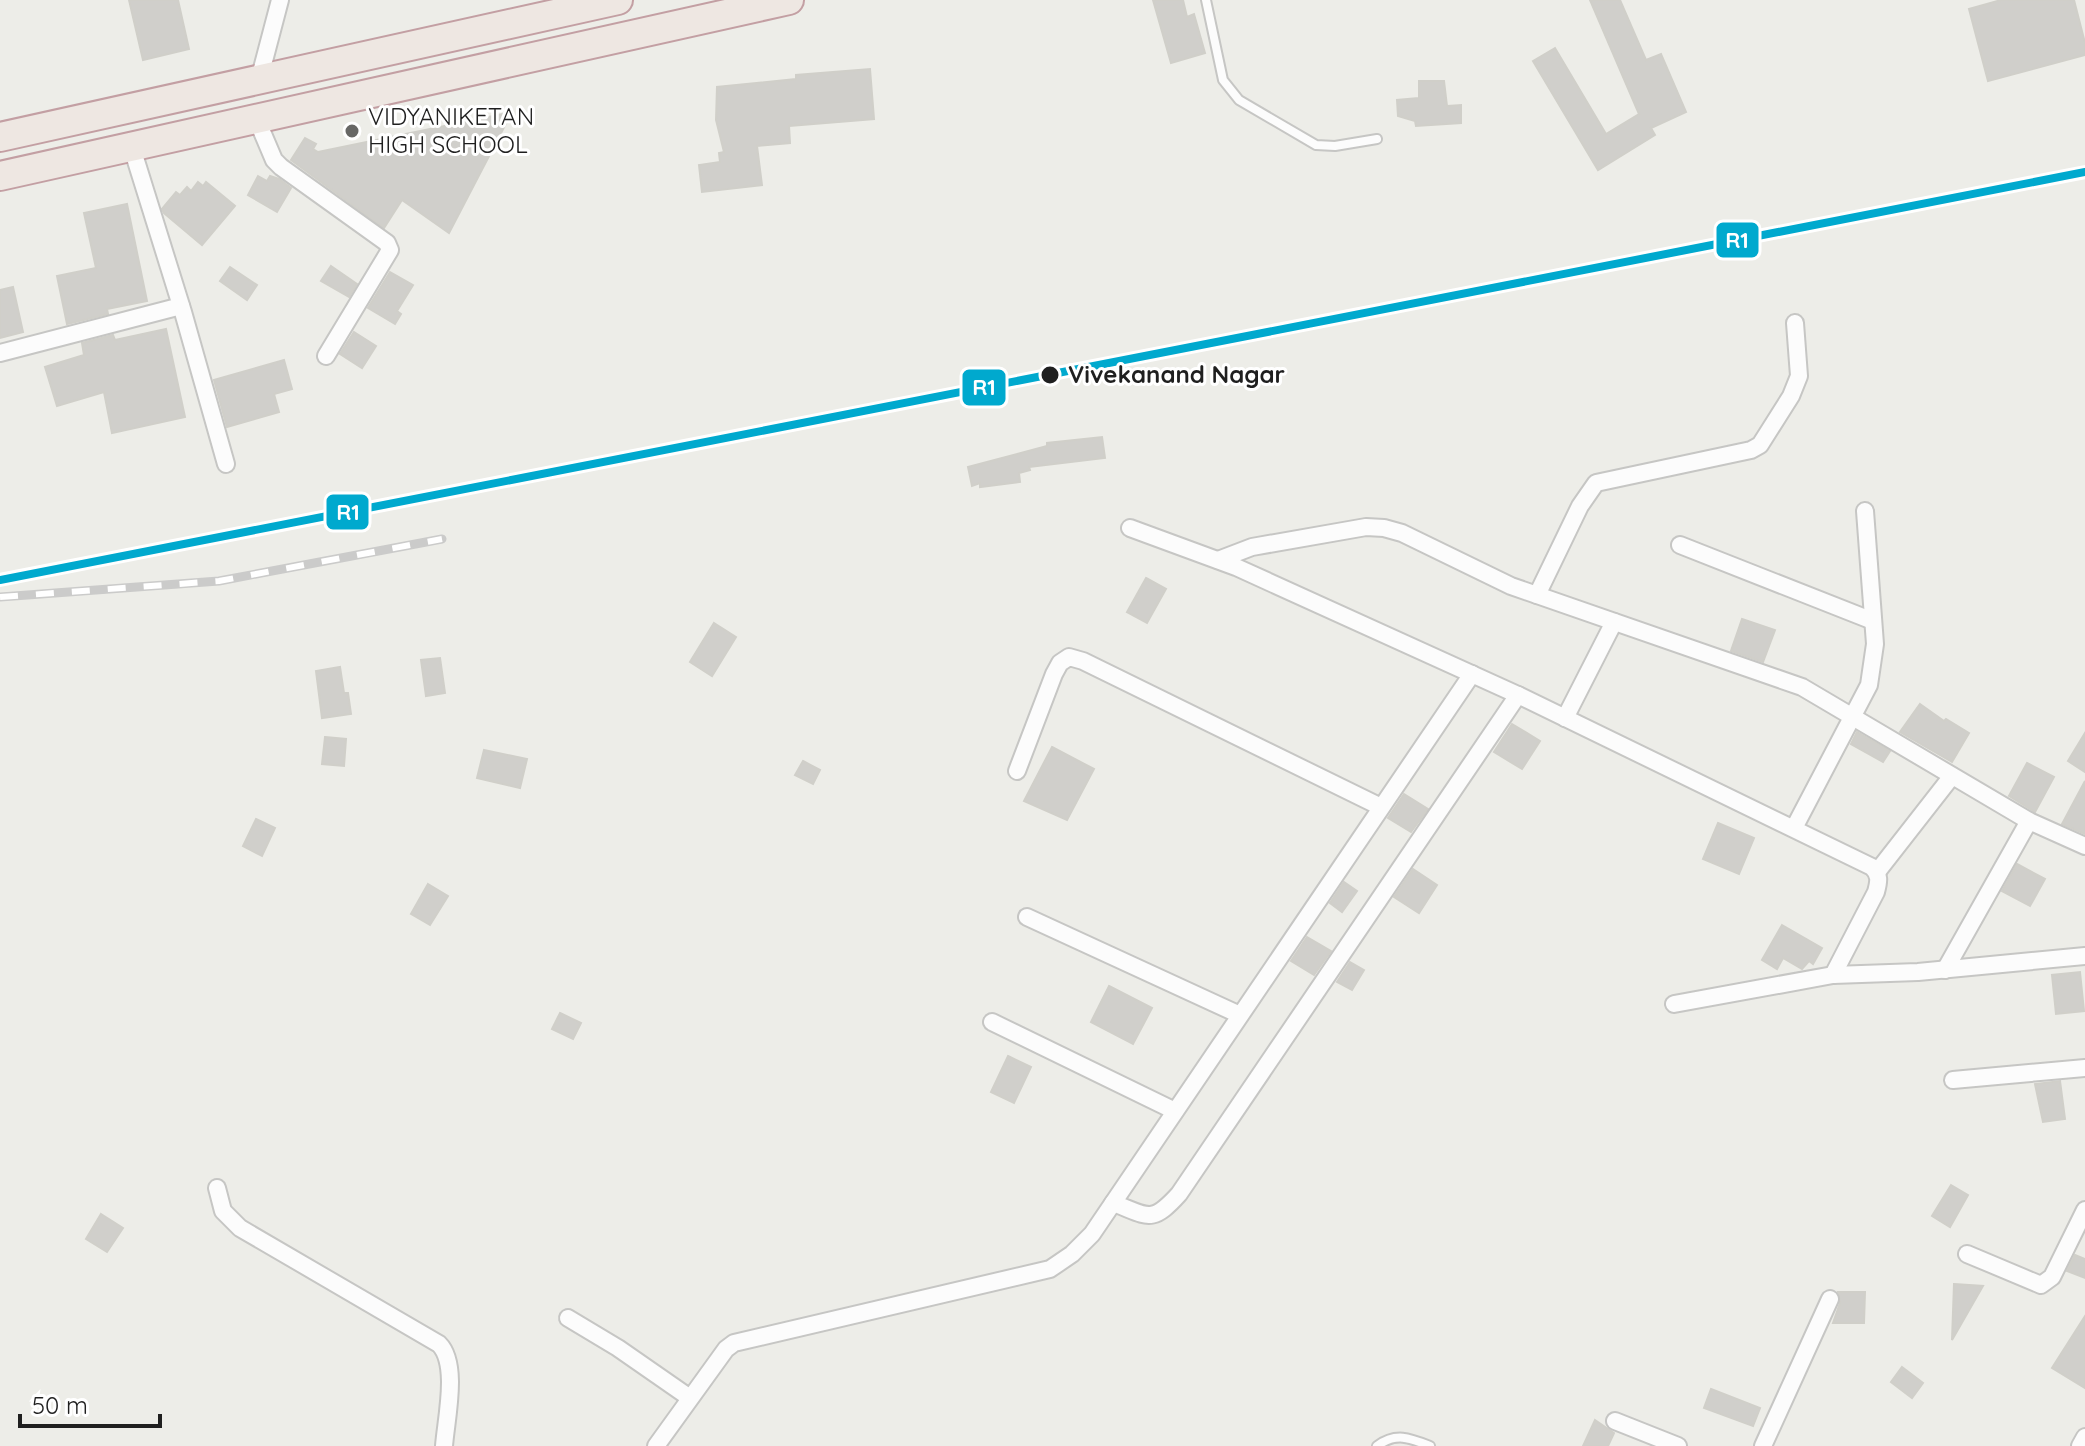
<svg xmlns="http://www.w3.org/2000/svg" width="2085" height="1446" font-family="Quicksand,sans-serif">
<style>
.building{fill:#d0cfcb;stroke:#d0cfc9;stroke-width:2}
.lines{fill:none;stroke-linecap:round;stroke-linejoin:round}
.service-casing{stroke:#c6c6c4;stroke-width:12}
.minor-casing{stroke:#c6c6c4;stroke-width:20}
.trunk-casing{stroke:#c39fa3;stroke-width:32}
.service{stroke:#fcfcfc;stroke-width:8}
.minor{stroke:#fcfcfc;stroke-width:16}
.trunk{stroke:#eee7e2;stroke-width:28}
.rail-casing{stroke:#cbcbca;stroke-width:9}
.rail{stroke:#fff;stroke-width:6;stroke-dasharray:18;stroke-linecap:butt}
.rail-1-casing{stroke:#fff;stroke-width:14}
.rail-1{stroke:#00a9ce;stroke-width:8}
.poi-dot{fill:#676765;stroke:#fff;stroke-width:3}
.stop-dot{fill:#1f1f1f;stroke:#fff;stroke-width:3}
.labels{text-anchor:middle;stroke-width:6;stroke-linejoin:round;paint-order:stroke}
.poi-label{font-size:24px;fill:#1f1f1f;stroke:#fff;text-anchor:start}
.stop-label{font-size:24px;font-weight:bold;fill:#1f1f1f;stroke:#fff;text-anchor:start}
.line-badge{stroke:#fff;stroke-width:3}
.badge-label{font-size:22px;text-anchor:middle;font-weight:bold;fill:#fff}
</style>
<rect width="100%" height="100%" fill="#edede8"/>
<g class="building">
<path d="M129,0H178L189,49L143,60Z"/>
<path d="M1153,0H1183L1187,17L1194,14L1205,53L1171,63Z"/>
<path d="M1590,0H1620L1646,60L1661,54L1686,112L1651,128L1655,135L1598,170L1533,61L1555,48L1606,134L1639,114Z"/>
<path d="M2001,0H2074L2085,43V55L1988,81L1969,9Z"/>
<path d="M870,69L874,119L789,126L790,143L757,146L762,185L702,192L699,165L720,162L719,153L724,152L716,120L717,87L796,79V75Z"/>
<path d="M1419,81H1444L1447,106L1461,105V123L1416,126L1415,121L1398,116L1397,100L1419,98Z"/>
<path d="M512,112L449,233L402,200L384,228L291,160L305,138L316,144L313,149L318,152Z"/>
<path d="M258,176L267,181L270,176L279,179L291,188L277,212L248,195Z"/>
<path d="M198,182L203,186L206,182L235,206L202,245L164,213L162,209L176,192L180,195L187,187L191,191Z"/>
<path d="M127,204L147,301L107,309L108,314L67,324L57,276L96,268L84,213Z"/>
<path d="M331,266L357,284L349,297L321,281Z"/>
<path d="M230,267L257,285L247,300L220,281Z"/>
<path d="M390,272L413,285L397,311L401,314L395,324L368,308Z"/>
<path d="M13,287L23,332L0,338V290Z"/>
<path d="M166,329L185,417L112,433L104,392L57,406L45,367L84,355L82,343L113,335L115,340Z"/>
<path d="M354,332L376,346L362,368L340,354Z"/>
<path d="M284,360L292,389L274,394L279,412L227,427L214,380Z"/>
<path d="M1102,437L1105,458L1029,467L1030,470L1019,473L1020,482L980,487V483L972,486L968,467L1047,446V443Z"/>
<path d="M1146,578L1166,589L1147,623L1127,612Z"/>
<path d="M1742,619L1775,630L1763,662L1731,651Z"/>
<path d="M714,623L736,637L712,676L690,662Z"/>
<path d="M440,658L445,693L426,696L421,660Z"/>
<path d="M340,667L344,693H348L351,714L322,718L316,671Z"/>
<path d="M1920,704L1944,721L1946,719L1969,733L1952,762L1900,732Z"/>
<path d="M1512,724L1540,741L1522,769L1494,752Z"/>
<path d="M1857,732L1890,751L1883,762L1851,744Z"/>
<path d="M2085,733V772L2068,761Z"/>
<path d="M325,737L346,739L344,766L322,764Z"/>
<path d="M1052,747L1094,769L1067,820L1024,801Z"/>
<path d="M484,750L527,759L520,788L477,778Z"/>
<path d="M803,761L820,770L813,784L795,775Z"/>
<path d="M2027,763L2054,777L2035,812L2009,796Z"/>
<path d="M2085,781V834L2062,824Z"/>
<path d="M1404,794L1428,809L1411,832L1388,818Z"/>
<path d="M256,819L275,828L262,856L243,846Z"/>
<path d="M1718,823L1754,838L1739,874L1703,859Z"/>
<path d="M2017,864L2045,879L2030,906L2002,891Z"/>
<path d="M1413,869L1437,885L1419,913L1394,897Z"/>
<path d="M1344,882L1357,891L1342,912L1330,903Z"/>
<path d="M428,884L448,896L430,925L411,914Z"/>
<path d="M1782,925L1822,948L1813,964L1809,961L1802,969L1783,958L1777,969L1762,960Z"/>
<path d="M1307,937L1331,951L1314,975L1291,961Z"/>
<path d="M1350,962L1364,970L1352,990L1337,982Z"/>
<path d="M2080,972L2084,1011L2056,1014L2052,975Z"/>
<path d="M1109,986L1152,1008L1133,1044L1091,1022Z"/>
<path d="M560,1013L581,1023L573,1039L552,1029Z"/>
<path d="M1008,1056L1031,1067L1014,1103L991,1092Z"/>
<path d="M2060,1081L2065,1119L2043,1122L2035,1084Z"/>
<path d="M1951,1185L1968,1195L1950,1227L1932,1216Z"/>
<path d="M101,1214L123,1228L107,1252L86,1239Z"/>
<path d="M2075,1255L2085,1259V1278L2067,1271Z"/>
<path d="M1954,1284L1983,1286L1952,1340Z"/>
<path d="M1838,1292H1865L1864,1323H1833L1840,1303Z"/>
<path d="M2085,1316V1388L2052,1368Z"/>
<path d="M1902,1367L1923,1383L1912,1398L1891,1382Z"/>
<path d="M1711,1389L1760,1408L1753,1426L1704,1408Z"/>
<path d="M1595,1420L1614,1433L1608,1446H1583Z"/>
</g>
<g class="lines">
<g class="service-casing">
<g id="service">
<path d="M1206,0L1223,80L1239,100L1316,145L1335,146L1377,139"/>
<path d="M1377,1446C1396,1432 1410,1438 1430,1446"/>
</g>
</g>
<g class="minor-casing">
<g id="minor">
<path d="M259,80L280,0"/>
<path d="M257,120L274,160L281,167L387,243L390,250L326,356"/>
<path d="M132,148L183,312L226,464"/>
<path d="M0,353L181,306"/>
<path d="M1130,528L1236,567L1518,695L1872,867C1880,875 1879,881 1876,892L1833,975"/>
<path d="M1680,545L1873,621"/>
<path d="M1218,560L1252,547L1366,527L1384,528L1402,533L1511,586L1802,687L2029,821L2085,846"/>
<path d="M1537,595L1580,506L1596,483L1751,450L1760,445L1791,396L1799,376L1795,323"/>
<path d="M1565,718L1614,622"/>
<path d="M1017,771L1054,674L1060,663L1069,657L1083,661L1381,807"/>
<path d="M1794,828L1869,685L1875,644L1865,511"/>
<path d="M1877,872L1952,776"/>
<path d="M1027,917L1240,1015"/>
<path d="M1945,970L2029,821"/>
<path d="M1674,1004L1833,975L1918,972L2085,956"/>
<path d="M992,1022L1175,1111"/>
<path d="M1953,1080L2085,1068"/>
<path d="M217,1188L223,1211L240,1228L439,1344C459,1364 446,1419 444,1446"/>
<path d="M1113,1203C1148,1216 1151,1225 1179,1194L1518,695"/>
<path d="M1967,1254L2041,1285L2052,1277L2085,1210"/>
<path d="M568,1318L618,1348L690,1398"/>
<path d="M1615,1421L1678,1446"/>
<path d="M656,1446L726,1349L734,1343L1050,1269L1072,1254L1092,1234L1472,674"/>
<path d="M1763,1446L1830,1299"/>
<path d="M2080,1446L2085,1437"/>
</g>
</g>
<g class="trunk-casing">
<g id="trunk">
<path d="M0,137L618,0"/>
<path d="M0,176L789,0"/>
</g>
</g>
<use href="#service" class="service"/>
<use href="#minor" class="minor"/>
<use href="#trunk" class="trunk"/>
<g class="rail-casing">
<path id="rail" d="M0,597L219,581L442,539"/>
</g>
<use href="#rail" class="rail"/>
<g class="rail-1-casing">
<path id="rail-1" d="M0,580L2085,172"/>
</g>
<use href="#rail-1" class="rail-1"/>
</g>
<circle class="poi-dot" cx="352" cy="131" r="8"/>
<circle class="stop-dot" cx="1050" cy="375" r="10"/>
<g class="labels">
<g class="poi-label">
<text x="368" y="125">VIDYANIKETAN<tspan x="368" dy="28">HIGH SCHOOL</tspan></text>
</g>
<g class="stop-label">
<text x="1068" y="383">Vivekanand Nagar</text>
</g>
</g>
<g class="line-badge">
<rect x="1715" y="221" width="45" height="38" rx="8" fill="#00a9ce"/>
<rect x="961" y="368" width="46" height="39" rx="8" fill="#00a9ce"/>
<rect x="325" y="493" width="45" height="38" rx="8" fill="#00a9ce"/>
</g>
<g class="badge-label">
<text x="1737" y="248">R1</text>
<text x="984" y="395">R1</text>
<text x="348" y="520">R1</text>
</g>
<path d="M20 1414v12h140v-12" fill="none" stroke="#1f1f1f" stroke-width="4"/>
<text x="32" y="1414" font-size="24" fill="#1f1f1f" stroke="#ffffff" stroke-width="6" paint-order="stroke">50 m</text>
</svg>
